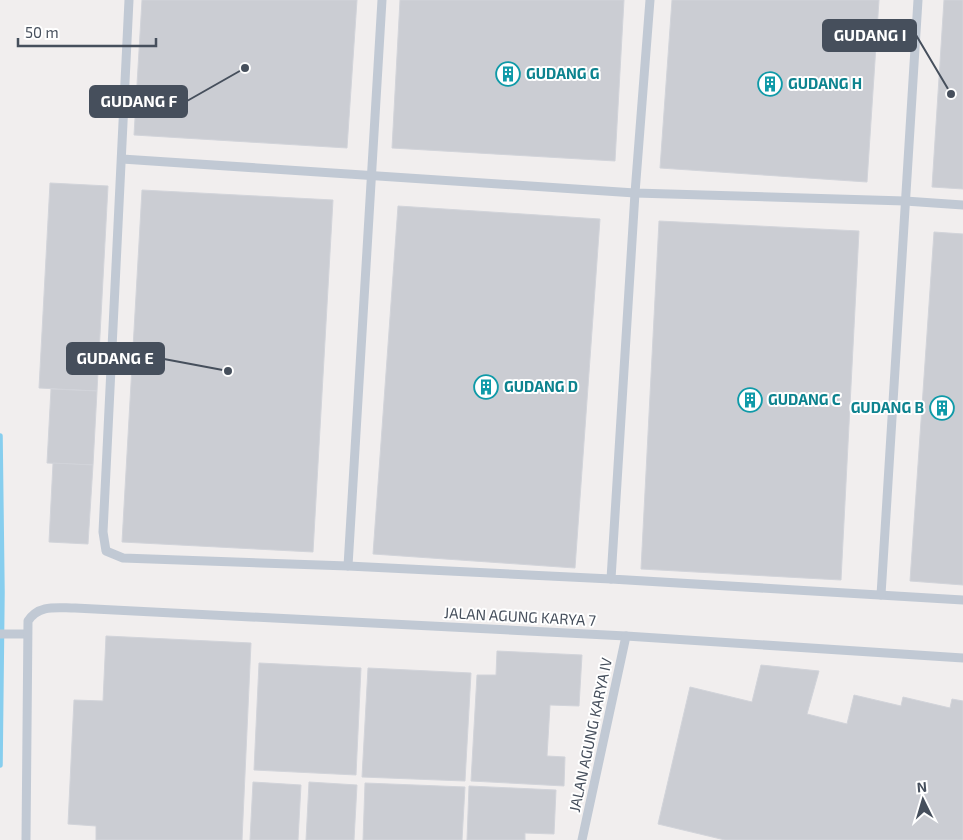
<svg xmlns="http://www.w3.org/2000/svg" width="963" height="840" font-family="'Exo 2',sans-serif">
<style>
.lines{fill:none;stroke-linecap:round;stroke-linejoin:round}
.stream{stroke:#87ceee;stroke-width:5.5}
.building{fill:#cbcdd3;stroke:#d2d4da}
.service{stroke:#c1c9d4;stroke-width:9}
.labels{text-anchor:middle;stroke-width:4;stroke-linejoin:round;paint-order:stroke}
.culture-label{font-size:15px;font-weight:bold;fill:#0d838f;stroke:#fff;text-anchor:start}
.street-label{font-size:15px;fill:#464f5c;stroke:#fff}
.leader{fill:none;stroke:#464f5c;stroke-width:2}
.callout-dot{fill:#464f5c;stroke:#fff;stroke-width:2}
.callout{fill:#464f5c;stroke:#464f5c;stroke-width:2}
.callout-label{font-size:16px;text-anchor:middle;font-weight:bold;fill:#fff}
</style>
<rect width="100%" height="100%" fill="#f1eeee"/>
<g class="lines">
<path class="stream" d="M0,436L2,592L0,765"/>
</g>
<g class="building">
<path d="M142,0H357L347,148L134,135Z"/>
<path d="M400,0H624L615,161L392,148Z"/>
<path d="M672,0H879L867,182L660,168Z"/>
<path d="M944,0H963V189L932,187Z"/>
<path d="M50,183L108,186L97,391L39,388Z"/>
<path d="M142,190L333,200L313,552L122,542Z"/>
<path d="M398,206L600,219L575,568L373,554Z"/>
<path d="M659,221L859,231L841,580L641,569Z"/>
<path d="M934,232L963,234V585L910,581Z"/>
<path d="M51,389L97,391L93,465L47,463Z"/>
<path d="M53,463L93,465L88,544L49,542Z"/>
<path d="M106,636L251,643L242,840H96V826L68,824L74,700L103,701Z"/>
<path d="M497,651L582,655L579,706L550,705L547,756L565,757L564,786L471,781L477,675H496Z"/>
<path d="M259,663L361,668L356,775L254,770Z"/>
<path d="M761,665L819,671L807,714L847,724L854,695L901,706L903,697L950,708L952,699L963,701V840H725L658,824L690,687L752,702Z"/>
<path d="M368,668L471,673L465,781L362,777Z"/>
<path d="M253,782L301,785L298,840H250Z"/>
<path d="M309,782L357,785L354,840H306Z"/>
<path d="M365,783L465,787L462,840H363Z"/>
<path d="M469,786L556,790L554,834L525,833V840H467Z"/>
</g>
<g class="lines">
<g class="service">
<path d="M129,0L103,532L106,551L123,558L348,566L611,579"/>
<path d="M650,0L635,193L611,579L963,600"/>
<path d="M122,159L635,193L905,201L963,205"/>
<path d="M348,566L382,0"/>
<path d="M881,595L918,0"/>
<path d="M0,634H27"/>
<path d="M26,840L28,621C39,604 57,608 75,608L626,636L963,658"/>
<path d="M582,840L626,636"/>
</g>
</g>
<defs>
<g id="building-ring" transform="scale(1.25)"><circle r="9.5" fill="#fff" stroke="#0f9aa8" stroke-width="1.5"/><path d="M-4-6H4V6H1V3H-1V6H-4ZM-2.5-4.3h1.7v1.8h-1.7ZM.8-4.3h1.7v1.8H.8ZM-2.5-1h1.7V.8h-1.7ZM.8-1h1.7V.8H.8Z" fill="#0f9aa8"/></g>
</defs>
<g fill-rule="evenodd">
<use href="#building-ring" x="508" y="74"/>
<use href="#building-ring" x="770" y="84"/>
<use href="#building-ring" x="486" y="387"/>
<use href="#building-ring" x="750" y="400"/>
<use href="#building-ring" x="942" y="408"/>
</g>
<g class="labels">
<g class="culture-label">
<text x="526" y="79">GUDANG G</text>
<text x="788" y="89">GUDANG H</text>
<text x="504" y="392">GUDANG D</text>
<text x="768" y="405">GUDANG C</text>
<text x="924" y="413" text-anchor="end">GUDANG B</text>
</g>
<g class="street-label">
<text transform="translate(520 617) rotate(3)" y="5">JALAN AGUNG KARYA 7</text>
<text transform="translate(591 735) rotate(-78)" y="5">JALAN AGUNG KARYA IV</text>
</g>
</g>
<path class="leader" d="M951 94L916 35M245 68L187 101M228 371L164 359"/>
<g class="callout-dot">
<circle cx="951" cy="94" r="5"/>
<circle cx="245" cy="68" r="5"/>
<circle cx="228" cy="371" r="5"/>
</g>
<g class="callout">
<rect x="823" y="20" width="93" height="31" rx="5"/>
<rect x="90" y="86" width="97" height="31" rx="5"/>
<rect x="67" y="343" width="97" height="31" rx="5"/>
</g>
<g class="callout-label">
<text x="870" y="41">GUDANG I</text>
<text x="139" y="107">GUDANG F</text>
<text x="115" y="364">GUDANG E</text>
</g>
<g transform="translate(923 800) rotate(355)" stroke="#ffffff" stroke-width="4" paint-order="stroke">
<path d="M0-4L9 19L0 12L-9 19Z" fill="#464f5c"/>
<text y="-8" font-size="14" font-weight="bold" text-anchor="middle" fill="#464f5c">N</text>
</g>
<path d="M18 38v8h138v-8" fill="none" stroke="#464f5c" stroke-width="2.5"/>
<text x="25" y="38" font-size="15" fill="#464f5c" stroke="#ffffff" stroke-width="4" paint-order="stroke">50 m</text>
</svg>
